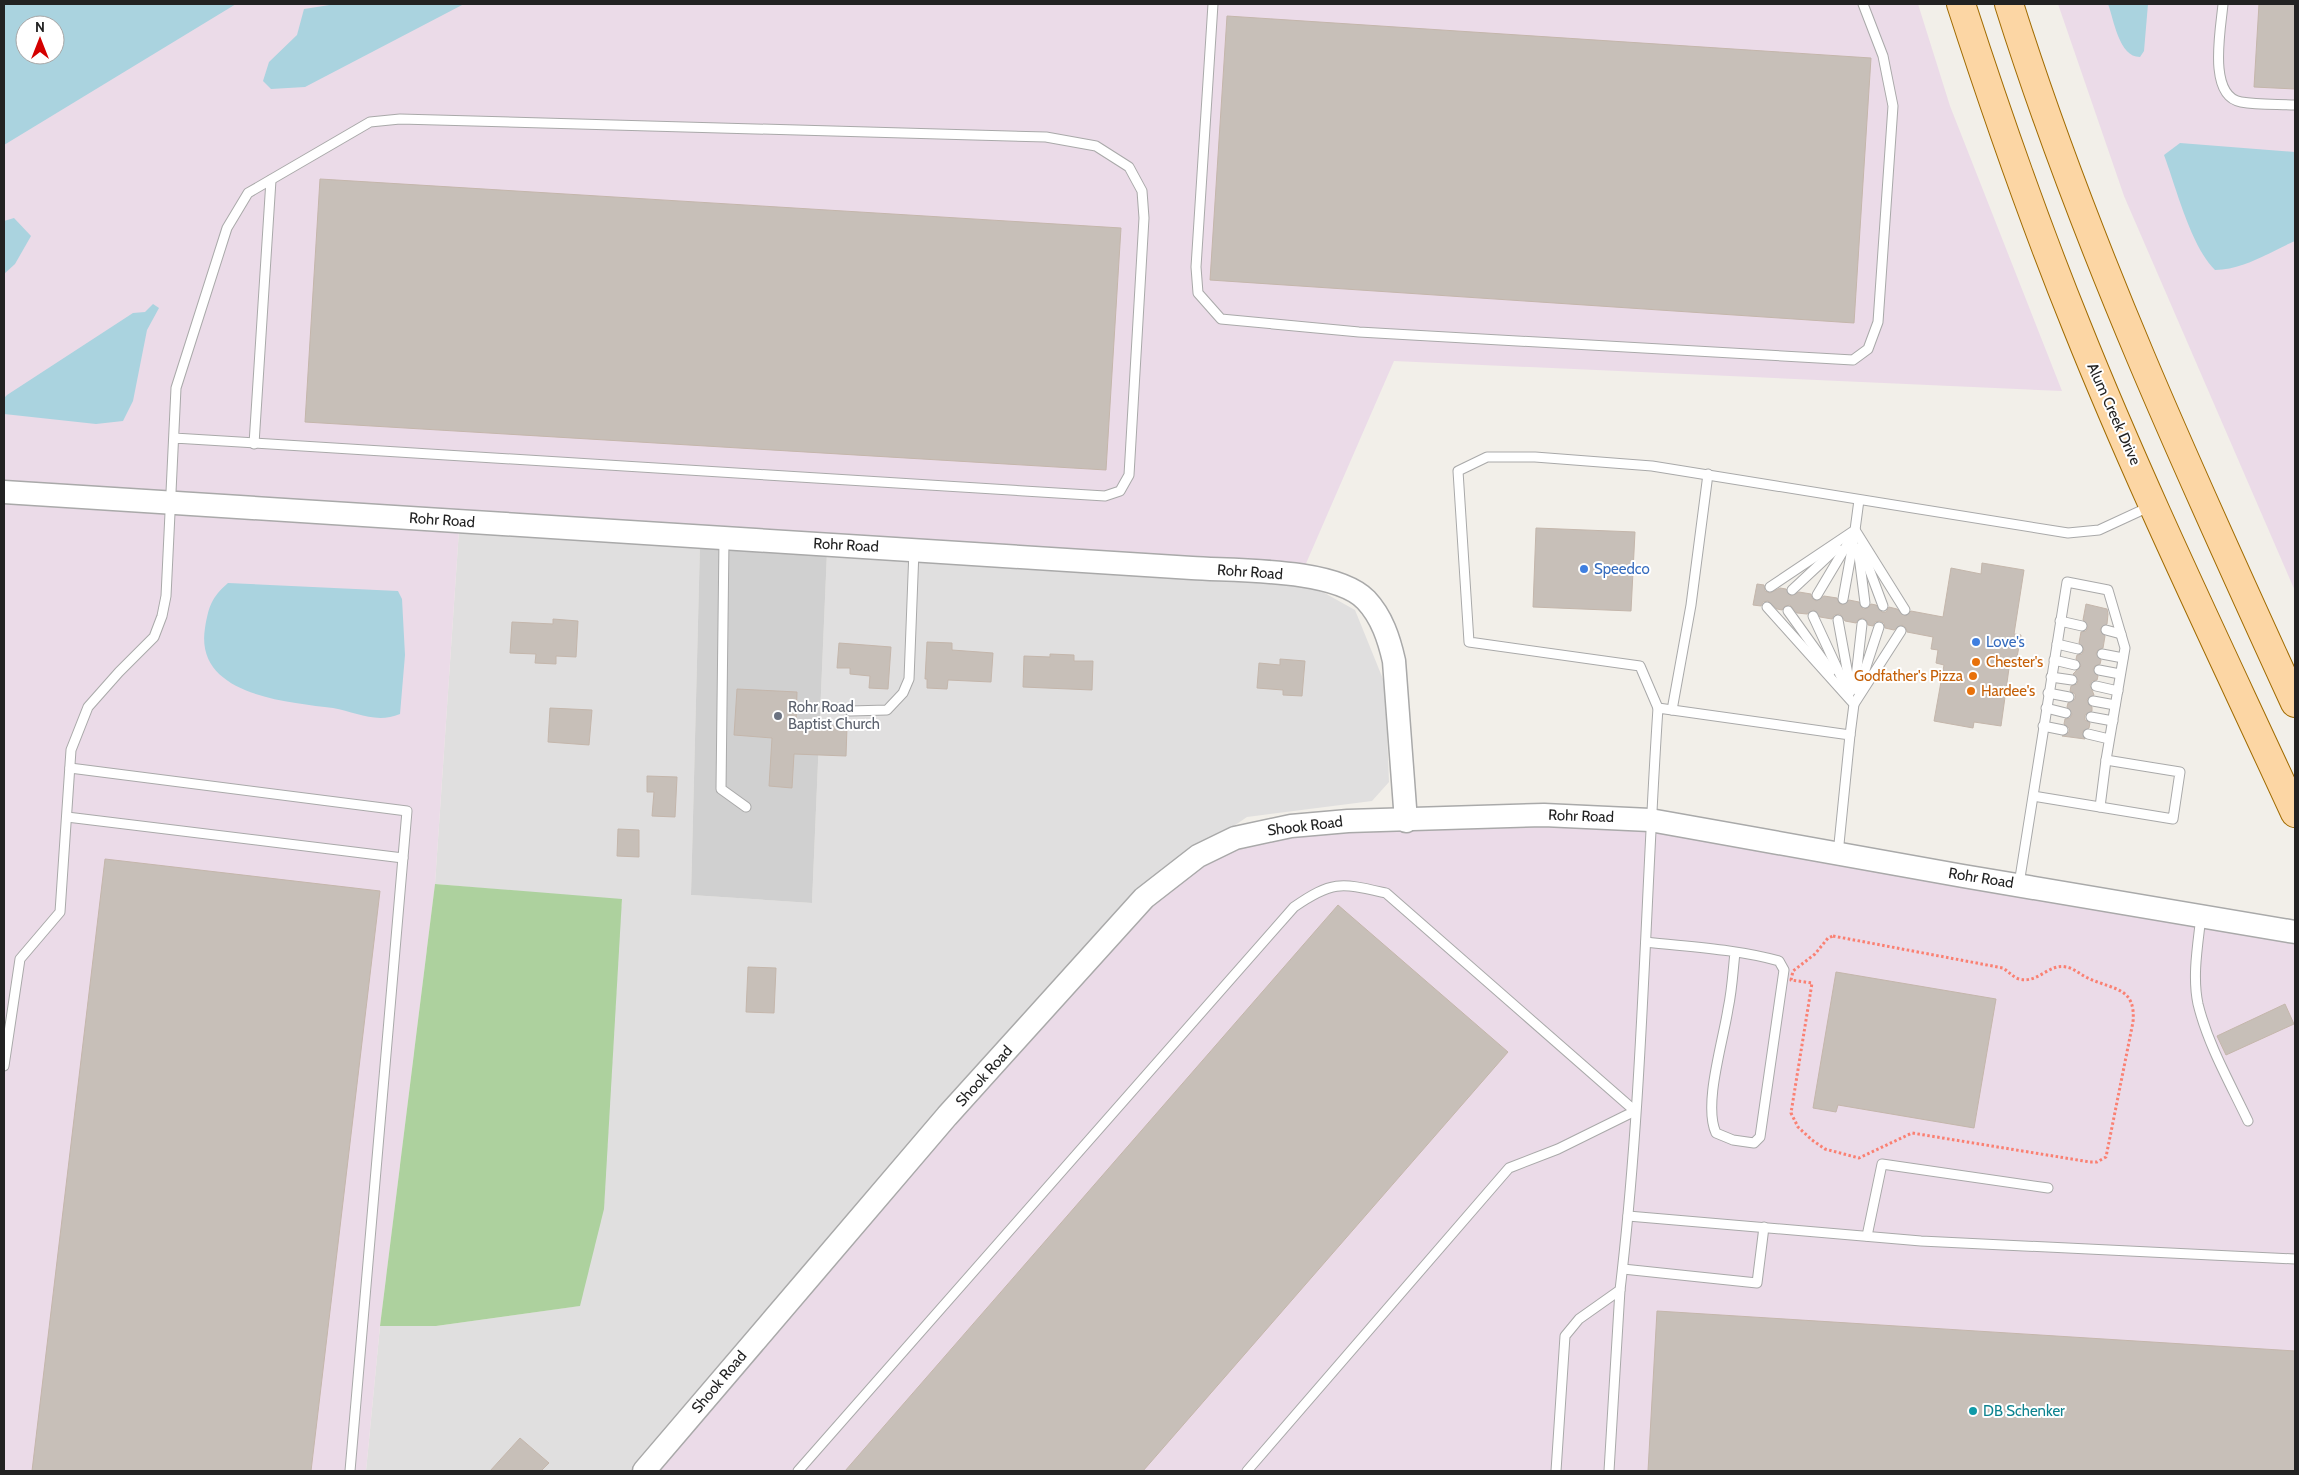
<svg xmlns="http://www.w3.org/2000/svg" width="2299" height="1475" font-family="Cabin,sans-serif">
<style>
.residential{fill:#e0dfdf}
.industrial{fill:#ebdbe8;fill-rule:evenodd}
.religious{fill:#d0d0d0}
.forest{fill:#add19e}
.water{fill:#aad3df;fill-rule:evenodd}
.building{fill:#c7bfb8;stroke:#c4b6ab}
.lines{fill:none;stroke-linecap:round;stroke-linejoin:round}
.service-casing{stroke:#a9a9a9;stroke-width:11}
.tertiary-casing{stroke:#a9a9a9;stroke-width:25}
.primary-casing{stroke:#a06b00;stroke-width:30}
.path{stroke:#fa8072;stroke-width:3;stroke-dasharray:2.5 2.5;stroke-linecap:butt}
.service{stroke:#fff;stroke-width:9}
.tertiary{stroke:#fff;stroke-width:22}
.primary{stroke:#fcd6a4;stroke-width:28}
.shop-dot{fill:#3f7fe0;stroke:#fff;stroke-width:2}
.food-dot{fill:#e8710a;stroke:#fff;stroke-width:2}
.worship-dot{fill:#6b7280;stroke:#fff;stroke-width:2}
.culture-dot{fill:#0f9aa8;stroke:#fff;stroke-width:2}
.labels{text-anchor:middle;stroke-width:4;stroke-linejoin:round;paint-order:stroke}
.street-label{font-size:15px;fill:#222;stroke:#fff}
.shop-label{font-size:15px;fill:#366cbe;stroke:#fff;text-anchor:start}
.food-label{font-size:15px;fill:#c56008;stroke:#fff;text-anchor:start}
.worship-label{font-size:15px;fill:#5b616d;stroke:#fff;text-anchor:start}
.culture-label{font-size:15px;fill:#0d838f;stroke:#fff;text-anchor:start}
</style>
<rect width="100%" height="100%" fill="#f2efe9"/>
<path class="residential" d="M459,530L700,544L691,895L812,903L827,552L1312,586L1355,610L1385,684L1389,782L1372,801L1247,817L1141,889L631,1471H366L380,1326H436L579,1306L622,900L435,884Z"/>
<g class="industrial">
<path d="M4,4H1918L1950,106L2062,391L1394,361L1301,575L4,492ZM25,25H55V55H25Z"/>
<path d="M2058,4H2295V591L2124,196Z"/>
<path d="M4,500L459,530L435,884L380,1326L366,1471H4Z"/>
<path d="M1544,815L2295,932V1471H643L1144,898L1235,838Z"/>
</g>
<path class="religious" d="M700,544L827,552L812,903L691,895Z"/>
<path class="forest" d="M435,884L622,899L604,1209L580,1306L436,1326H380Z"/>
<g class="water">
<path d="M4,4H236L4,145ZM25,25H55V55H25Z"/>
<path d="M336,4H464L305,87L271,89L263,81L269,62L297,35L304,9Z"/>
<path d="M2108,4H2148L2144,51L2140,57C2119,57 2114,20 2108,4Z"/>
<path d="M2180,143L2295,152V241C2267,253 2246,269 2215,270C2191,247 2176,187 2164,155Z"/>
<path d="M14,218L31,236L15,264L4,274V221Z"/>
<path d="M153,304L159,308L147,330L133,401L123,421L96,424L4,414V398L7,395L133,313L145,312Z"/>
<path d="M228,583L398,591L402,599L405,655L400,714C376,724 356,712 333,708C288,702 194,696 205,628C209,606 211,598 228,583Z"/>
</g>
<g class="building">
<path d="M2259,4H2295V89L2254,87Z"/>
<path d="M1227,16L1871,58L1854,323L1210,280Z"/>
<path d="M320,179L1121,228L1106,470L305,422Z"/>
<path d="M1536,528L1635,532L1631,611L1533,607Z"/>
<path d="M1982,563L2024,570L2014,634L2021,635L2016,663L2010,661L2001,726L1974,722L1973,728L1934,721L1944,665L1936,663L1938,650L1931,649L1933,637L1907,632L1906,628L1902,625L1894,630L1885,628L1884,623L1880,621L1875,622L1873,626L1868,625L1867,621L1863,618L1859,619L1856,623L1845,621L1840,614L1834,615L1832,619L1820,617L1814,610L1807,614L1797,613L1790,605L1785,606L1782,610L1777,609L1768,601L1763,602L1761,606L1753,605L1757,584L1764,585L1765,591L1770,593L1780,588L1786,589L1791,596L1799,592L1811,594L1812,598L1816,601L1824,596L1837,598L1839,603L1842,605L1849,600L1859,602L1863,609L1868,608L1871,604L1876,605L1882,612H1886L1889,607L1897,609L1905,616L1911,611L1943,617L1951,568L1981,574Z"/>
<path d="M2086,604L2107,609L2108,614L2107,624L2100,629L2105,636L2103,648L2098,650L2096,653L2101,660L2100,664L2095,666L2093,669L2098,676L2097,680L2092,681L2090,685L2094,695L2087,699L2089,705L2092,707V711L2085,715V720L2090,723L2089,728L2082,732L2085,739L2062,736L2069,732V728L2064,724L2065,719L2070,718L2072,714L2067,707L2068,703L2075,699V694L2070,691L2071,686L2077,684L2078,680L2073,674L2081,666L2076,659L2077,655L2082,654L2084,650L2079,643L2081,632L2086,631L2088,627L2083,620Z"/>
<path d="M553,619L578,621L576,657L556,656V664L535,663L536,654L510,653L512,622L553,624Z"/>
<path d="M927,642L952,643V650L993,653L991,682L948,680L947,689L927,688V679H925Z"/>
<path d="M839,643L891,647L888,689L869,688L870,676L850,674V668H837Z"/>
<path d="M1050,654L1074,655V661H1093L1092,690L1023,687L1024,656L1050,657Z"/>
<path d="M1280,659L1305,661L1302,696L1283,695V690L1257,688L1259,663L1280,665Z"/>
<path d="M737,689L797,692L796,724L847,727L846,756L794,754L792,788L769,786L772,738L734,735Z"/>
<path d="M550,708L592,710L589,745L548,742Z"/>
<path d="M647,776L677,777L675,817L652,816L654,792H647Z"/>
<path d="M618,829L639,830V857L617,856Z"/>
<path d="M105,859L380,891L311,1471H32Z"/>
<path d="M1338,905L1508,1052L1143,1471H845Z"/>
<path d="M748,967L776,968L774,1013L746,1012Z"/>
<path d="M1836,972L1996,999L1974,1128L1838,1105L1836,1112L1813,1108Z"/>
<path d="M2285,1004L2294,1024L2226,1055L2217,1036Z"/>
<path d="M1657,1311L2295,1351V1471H1648Z"/>
<path d="M520,1438L549,1463L541,1471H490Z"/>
</g>
<g class="lines">
<g class="service-casing">
<g id="service">
<path d="M1213,4L1196,267L1198,293L1221,319L1359,332L1853,360L1868,349L1878,322L1893,106L1883,56L1863,4"/>
<path d="M2223,4C2221,28 2207,96 2241,102C2258,105 2278,104 2295,105"/>
<path d="M254,444L271,180"/>
<path d="M1855,530L1905,610"/>
<path d="M724,539L721,789L746,807"/>
<path d="M1861,547L1883,606"/>
<path d="M1858,548L1865,603"/>
<path d="M1770,587L1855,530L1859,500"/>
<path d="M1792,590L1837,548"/>
<path d="M1817,595L1854,533"/>
<path d="M1843,599L1854,538"/>
<path d="M1767,607L1854,704L1850,735"/>
<path d="M1788,611L1831,671"/>
<path d="M1813,616L1849,694"/>
<path d="M1838,620L1851,691"/>
<path d="M2060,621L2082,626"/>
<path d="M2106,630L2121,634"/>
<path d="M2057,644L2078,649"/>
<path d="M2102,654L2123,658"/>
<path d="M2054,660L2075,665"/>
<path d="M2099,670L2120,674"/>
<path d="M2051,677L2072,680"/>
<path d="M1855,686L1862,624"/>
<path d="M2096,686L2118,691"/>
<path d="M1858,691L1879,627"/>
<path d="M2048,693L2069,697"/>
<path d="M2093,701L2115,705"/>
<path d="M1854,704L1901,631"/>
<path d="M1658,708L1640,666L1469,642L1458,471L1487,457H1535L1652,466L2068,533L2099,530L2151,506"/>
<path d="M2046,708L2066,713"/>
<path d="M1672,710L1691,605L1708,474"/>
<path d="M850,711L887,710L903,693L909,679L914,550"/>
<path d="M2091,717L2113,721"/>
<path d="M2043,726L2063,730"/>
<path d="M2088,734L2109,739"/>
<path d="M70,768L407,811L350,1471"/>
<path d="M2100,807L2106,760"/>
<path d="M67,817L403,858"/>
<path d="M2019,884L2033,796L2173,819L2180,772L2106,760L2125,648L2108,590L2067,582L2033,796"/>
<path d="M2201,916C2198,944 2192,976 2198,1004C2208,1045 2230,1083 2248,1121"/>
<path d="M1646,942C1690,947 1736,949 1779,961L1784,970L1760,1137L1754,1143L1733,1140L1716,1133C1703,1105 1723,1042 1728,1009C1732,991 1733,971 1735,952"/>
<path d="M4,1066L20,959L60,912L71,750L88,707L119,672L154,637L162,616L166,596L176,388L227,228L248,193L370,122L400,119L1046,137L1096,146L1129,167L1142,191L1144,218L1129,475L1120,491L1105,496L174,438"/>
<path d="M1628,1216L1921,1241L2295,1259"/>
<path d="M1867,1236L1882,1164L2048,1188"/>
<path d="M1623,1269L1757,1283L1764,1227"/>
<path d="M798,1471L1294,907C1333,880 1341,883 1386,893L1635,1111L1558,1149L1509,1168L1247,1471"/>
<path d="M1556,1471L1565,1336L1579,1319L1620,1290C1643,1097 1645,902 1658,708L1850,735L1838,854"/>
<path d="M1609,1471L1620,1290"/>
</g>
</g>
<g class="tertiary-casing">
<g id="tertiary">
<path d="M4,492L1192,568C1235,571 1335,568 1366,600C1382,617 1389,639 1394,661L1406,821"/>
<path d="M644,1471L947,1116L1144,898L1198,856L1235,838L1291,826L1348,821L1544,815L1650,820L1963,876L2295,932"/>
</g>
</g>
<g class="primary-casing">
<g id="primary">
<path d="M1961,4C1996,112 2034,221 2077,327C2143,492 2221,652 2295,813"/>
<path d="M2009,4C2085,245 2190,474 2295,703"/>
</g>
</g>
<path class="path" d="M1833,936L2003,968C2009,972 2013,977 2019,979C2038,984 2049,963 2066,967C2074,968 2082,976 2090,979C2115,990 2136,988 2133,1022L2106,1157L2097,1162H2090L1912,1133L1859,1158L1825,1149L1812,1140L1798,1127L1791,1113L1812,983L1791,980L1793,971L1815,954L1828,938Z"/>
<use href="#service" class="service"/>
<use href="#tertiary" class="tertiary"/>
<use href="#primary" class="primary"/>
</g>
<g class="shop-dot">
<circle cx="1584" cy="569" r="5"/>
<circle cx="1976" cy="642" r="5"/>
</g>
<g class="food-dot">
<circle cx="1976" cy="662" r="5"/>
<circle cx="1973" cy="676" r="5"/>
<circle cx="1971" cy="691" r="5"/>
</g>
<circle class="worship-dot" cx="778" cy="716" r="5"/>
<circle class="culture-dot" cx="1973" cy="1411" r="5"/>
<g class="labels">
<g class="street-label">
<text transform="translate(2114 414) rotate(66)" y="5">Alum Creek Drive</text>
<text transform="translate(442 520) rotate(4)" y="5">Rohr Road</text>
<text transform="translate(846 545) rotate(3)" y="5">Rohr Road</text>
<text transform="translate(1250 572) rotate(4)" y="5">Rohr Road</text>
<text transform="translate(1581 816) rotate(2)" y="5">Rohr Road</text>
<text transform="translate(1305 826) rotate(-7)" y="5">Shook Road</text>
<text transform="translate(1981 878) rotate(9)" y="5">Rohr Road</text>
<text transform="translate(984 1076) rotate(-48)" y="5">Shook Road</text>
<text transform="translate(719 1382) rotate(-50)" y="5">Shook Road</text>
</g>
<g class="shop-label">
<text x="1594" y="574">Speedco</text>
<text x="1986" y="647">Love's</text>
</g>
<g class="food-label">
<text x="1986" y="667">Chester's</text>
<text x="1963" y="681" text-anchor="end">Godfather's Pizza</text>
<text x="1981" y="696">Hardee's</text>
</g>
<g class="worship-label">
<text x="788" y="712">Rohr Road<tspan x="788" dy="17">Baptist Church</tspan></text>
</g>
<g class="culture-label">
<text x="1983" y="1416">DB Schenker</text>
</g>
</g>
<rect width="2299" height="1475" fill="none" stroke="#222222" stroke-width="10"/>
<g transform="translate(40 40)"><circle r="24" fill="#ffffff" stroke="#a7a7a7"/>
<path d="M0-4L9 19L0 12L-9 19Z" fill="#d40000"/>
<text y="-8" font-size="14" font-weight="bold" text-anchor="middle" fill="#222222">N</text>
</g>
</svg>
